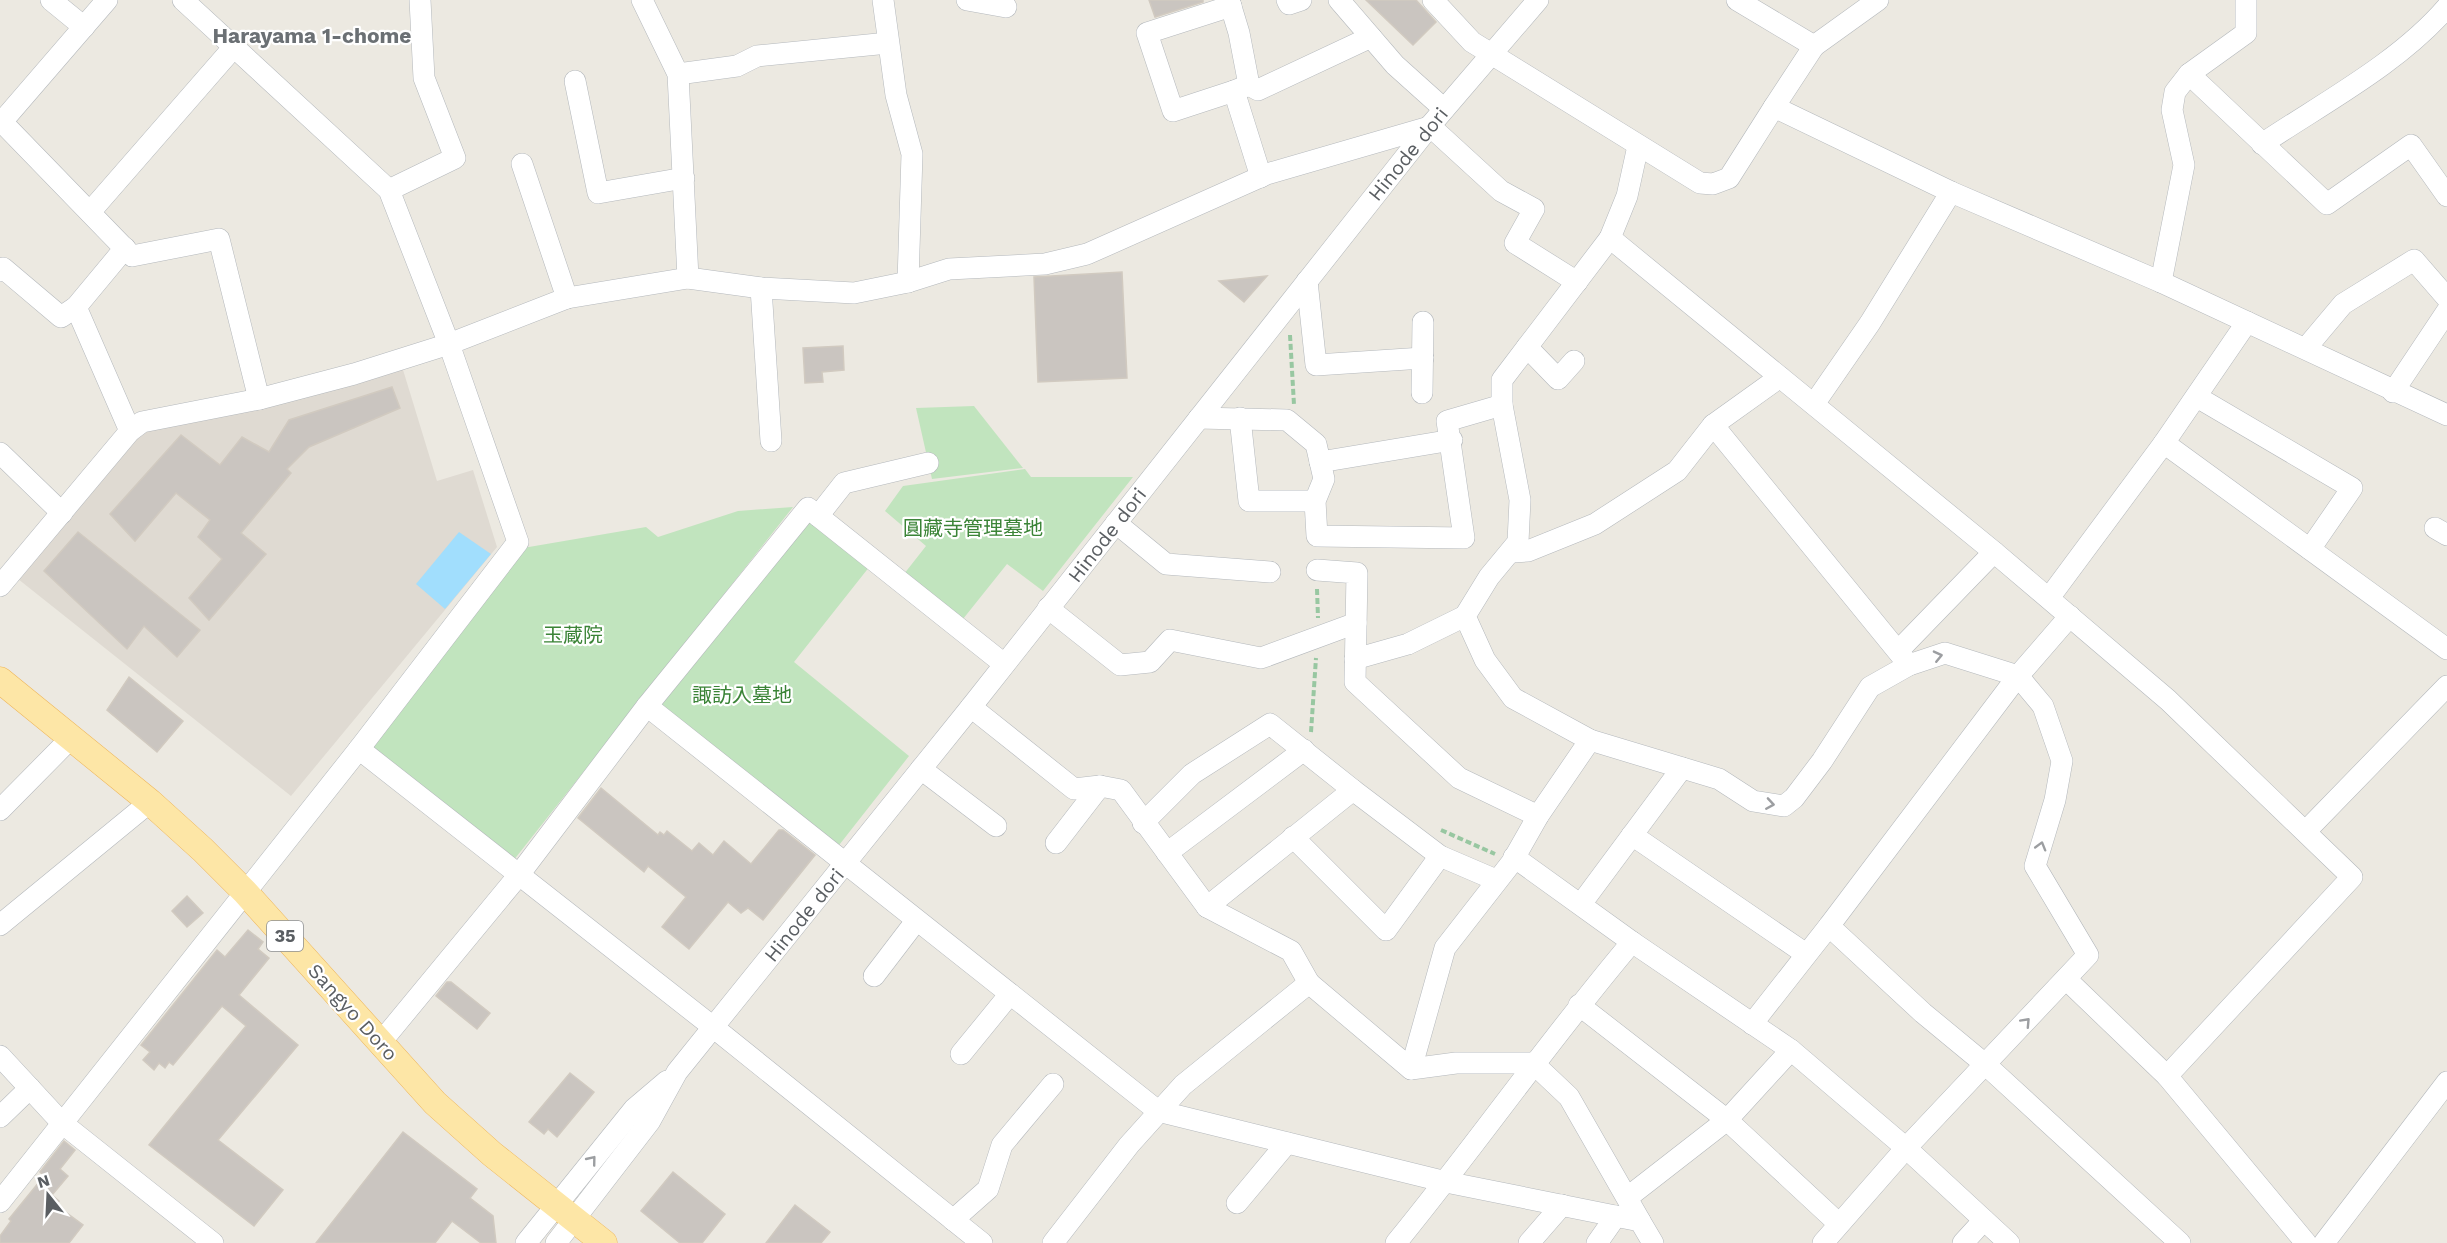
<svg xmlns="http://www.w3.org/2000/svg" width="2447" height="1243" font-family="'Work Sans','Noto Sans JP',sans-serif">
<style>
.education{fill:#dfdad2}
.green{fill:#c1e4be}
.water{fill:#a1defd}
.building{fill:#cac5c0;stroke:#d1cac0;stroke-width:1.5}
.lines{fill:none;stroke-linecap:round;stroke-linejoin:round}
.minor-casing{stroke:#b4b8bc;stroke-width:22}
.major-casing{stroke:#eeb559;stroke-width:27}
.path{stroke:#98c7a1;stroke-width:4;stroke-dasharray:6 3;stroke-linecap:butt}
.minor{stroke:#fff;stroke-width:21}
.major{stroke:#fde6a6;stroke-width:26}
.oneway{stroke:#9c9ea1}
.labels{text-anchor:middle;stroke-width:4.5;stroke-linejoin:round;paint-order:stroke}
.shield{fill:#fff;stroke:#8c8e91;stroke-width:1.5}
.shield-label{font-size:18px;font-weight:bold;fill:#5a5e62}
.street-label{font-size:20px;fill:#5a5e62;stroke:#fff}
.park-label{font-size:20px;fill:#3b8437;stroke:#fff}
.neighbourhood-label{font-size:21px;font-weight:bold;fill:#6b7074;stroke:#fff}
</style>
<rect width="100%" height="100%" fill="#ece9e1"/>
<path class="education" d="M400,360L437,481L473,470L497,547L291,796L13,575L160,414Z"/>
<g class="green">
<path d="M974,406L1023,468L932,479L916,408Z"/>
<path d="M1025,469L1031,477H1133L1043,591L1007,564L963,619L904,574L926,546L885,511L903,486Z"/>
<path d="M793,507L513,861L368,749L523,548L646,527L658,537L738,511Z"/>
<path d="M810,519L870,566L794,662L909,756L836,849L656,704Z"/>
</g>
<path class="water" d="M459,532L491,554L445,609L416,584Z"/>
<g class="building">
<path d="M1149,0H1203V2L1155,17Z"/>
<path d="M1366,0H1416L1436,22L1413,45Z"/>
<path d="M1122,272L1127,378L1038,382L1034,277Z"/>
<path d="M1267,276L1244,302L1219,281Z"/>
<path d="M843,346L844,370L822,372L823,382L805,383L803,348Z"/>
<path d="M392,387L400,408L309,447L287,469L291,473L241,533L266,554L209,620L189,598L222,559L198,537L210,520L176,493L135,541L110,514L181,435L220,465L242,437L269,452L289,420Z"/>
<path d="M78,532L200,630L177,657L144,626L127,649L44,571Z"/>
<path d="M129,677L183,721L157,752L107,710Z"/>
<path d="M601,788L658,835L660,832L664,835L667,831L692,851L699,843L713,855L724,841L751,864L779,830H783L815,855L763,920L748,908L741,913L728,902L689,949L662,927L686,897L648,866L644,872L578,818Z"/>
<path d="M187,896L203,913L187,927L172,911Z"/>
<path d="M248,930L263,942L258,949L269,958L239,995L298,1045L218,1140L283,1190L254,1226L149,1145L246,1026L222,1006L173,1065L169,1062L165,1068L159,1063L154,1070L143,1060L150,1052L141,1045L217,950L225,957Z"/>
<path d="M447,982H451L490,1013L477,1029L436,996Z"/>
<path d="M570,1073L594,1092L557,1137L548,1129L544,1134L529,1122Z"/>
<path d="M403,1132L477,1189L470,1198L493,1216L496,1243H481L452,1221L435,1243H316Z"/>
<path d="M64,1141L75,1150L60,1169L68,1176L52,1195L59,1201L56,1205L83,1225L69,1243H0V1236L11,1221L9,1219L44,1176L40,1172Z"/>
<path d="M673,1172L725,1214L702,1243H680L641,1211Z"/>
<path d="M795,1205L830,1232L821,1243H766Z"/>
</g>
<g class="lines">
<g class="minor-casing">
<g id="minor">
<path d="M51,0L84,27"/>
<path d="M642,0L678,74L688,278"/>
<path d="M883,0L896,95L912,154L908,282"/>
<path d="M967,0L1006,7"/>
<path d="M1229,0L1239,33L1249,85L1234,91L1261,177"/>
<path d="M1287,0L1289,4L1301,0"/>
<path d="M1339,0L1395,65L1444,109"/>
<path d="M1433,0L1472,42L1700,183L1713,184L1729,178L1774,107"/>
<path d="M1737,0L1814,46L1774,107L1951,192L2161,282L2447,415"/>
<path d="M1231,6L1147,33L1173,111L1234,91"/>
<path d="M1814,46L1878,0"/>
<path d="M678,74L737,66L757,56L888,43"/>
<path d="M2189,74L2327,204L2411,145L2447,196"/>
<path d="M575,81L598,193L684,178"/>
<path d="M1249,85L1258,90L1371,37"/>
<path d="M0,120L132,256L219,239L259,399"/>
<path d="M0,124L107,0"/>
<path d="M1430,126L1501,191L1534,209L1515,243L1577,282"/>
<path d="M2262,144C2323,103 2399,63 2447,7"/>
<path d="M1638,146L1627,196L1610,238L1994,552L2168,700L2352,877L2167,1076L2306,1243"/>
<path d="M522,164L567,298"/>
<path d="M389,190L455,158L424,78L420,0"/>
<path d="M90,212L233,48"/>
<path d="M1610,238L1502,380V405L1520,500L1518,542L1489,577L1465,616L1485,660L1513,698L1590,740L1719,779L1753,801L1784,806L1794,798L1822,761L1870,687L1909,665L1945,653L2018,676L2043,706L2062,761L2055,800L2035,866L2088,955L1906,1148L1823,1243"/>
<path d="M0,271L3,268L61,317L76,307L125,248"/>
<path d="M1307,281L1316,365L1423,358"/>
<path d="M2161,282L2184,165L2172,110L2175,92L2189,74L2246,33V0"/>
<path d="M761,288L771,441"/>
<path d="M76,307L130,431"/>
<path d="M1527,347L1558,379L1574,361"/>
<path d="M2306,348L2343,304L2414,260L2447,298"/>
<path d="M1780,377L1713,425L1909,665"/>
<path d="M2393,392L2447,311"/>
<path d="M1422,393L1423,322"/>
<path d="M2197,397L2352,488L2310,549"/>
<path d="M1814,404L1870,323L1951,192"/>
<path d="M1199,418L1287,420L1316,444L1324,479L1315,501L1317,536L1464,538L1447,421L1502,405"/>
<path d="M1240,418L1249,501H1315"/>
<path d="M2164,443L2447,649"/>
<path d="M0,453L62,513"/>
<path d="M1320,462L1452,440"/>
<path d="M818,516L844,483L928,463"/>
<path d="M1116,523L1166,564L1270,572"/>
<path d="M2435,528L2447,535"/>
<path d="M1512,552L1528,551L1595,524L1677,471L1713,425"/>
<path d="M1317,570L1357,573L1355,682L1459,778L1538,816"/>
<path d="M0,586L130,431L142,422L259,399L354,374L449,344L567,298L688,278L761,288L854,293L908,282L949,269L1045,264L1087,254L1267,174L1429,127"/>
<path d="M2049,598L2164,443L2247,322"/>
<path d="M1048,608L1120,665L1150,662L1170,640L1261,658L1356,623"/>
<path d="M1899,650L1994,552"/>
<path d="M1355,659L1408,644L1465,616"/>
<path d="M647,706L1158,1111L1446,1182L1640,1221L1653,1243"/>
<path d="M971,707L1074,789L1100,786L1121,790L1207,907L1353,790L1440,856L1496,880"/>
<path d="M359,749L713,1027L982,1243"/>
<path d="M921,769L996,826"/>
<path d="M0,810L71,738"/>
<path d="M1143,823L1192,774L1270,724L1353,790"/>
<path d="M2306,831L2447,686"/>
<path d="M1632,835L1806,954"/>
<path d="M1293,837L1386,930L1440,856"/>
<path d="M1056,843L1100,786"/>
<path d="M1167,853L1304,750"/>
<path d="M1514,857L1632,942L1791,1050L1906,1148L2009,1243"/>
<path d="M1581,904L1682,768"/>
<path d="M1207,907L1291,951L1309,983"/>
<path d="M0,925L150,802"/>
<path d="M1829,926L2018,676L2070,616"/>
<path d="M874,976L916,921"/>
<path d="M2066,979L2167,1076"/>
<path d="M1579,1005L1727,1120L1838,1223"/>
<path d="M1752,1024L1829,926L1923,1013L1986,1065L2180,1243"/>
<path d="M381,1042L518,876L647,706L808,508L1004,664"/>
<path d="M961,1054L1010,994"/>
<path d="M0,1056L62,1123L213,1243"/>
<path d="M1411,1069L1456,1063H1533L1569,1097L1640,1221"/>
<path d="M0,1117L30,1088"/>
<path d="M1628,1197L1727,1120L1791,1050"/>
<path d="M0,1202L359,749L518,542L449,344L389,190L183,0"/>
<path d="M1237,1203L1287,1143"/>
<path d="M953,1220L988,1189L1002,1145L1053,1084"/>
<path d="M526,1243L634,1109L667,1081"/>
<path d="M556,1243L650,1121L677,1072L971,707L1429,127L1538,0"/>
<path d="M1053,1243L1129,1145L1183,1085L1309,983L1411,1069L1445,948L1512,862L1538,816L1590,740"/>
<path d="M1396,1243C1477,1144 1549,1040 1632,942"/>
<path d="M1529,1243L1562,1205"/>
<path d="M1597,1243L1616,1216"/>
<path d="M1963,1243L1984,1220"/>
<path d="M2324,1243L2447,1082"/>
</g>
</g>
<g class="major-casing">
<path id="major" d="M0,680L150,802L203,850L245,892L435,1103L492,1154L604,1243"/>
</g>
<g class="path">
<path d="M1290,335L1294,405"/>
<path d="M1317,589L1318,618"/>
<path d="M1311,732L1316,658"/>
<path d="M1441,830L1495,854"/>
</g>
<use href="#minor" class="minor"/>
<use href="#major" class="major"/>
</g>
<defs><path id="oneway-chevron" d="M-2-3.5L2.5 0L-2 3.5" fill="none" stroke-width="1.6" stroke-linecap="round" stroke-linejoin="round" transform="scale(1.5)"/></defs>
<g class="oneway">
<use href="#oneway-chevron" transform="translate(1938 656) rotate(-13)"/>
<use href="#oneway-chevron" transform="translate(1770 804) rotate(9)"/>
<use href="#oneway-chevron" transform="translate(2041 846) rotate(-74)"/>
<use href="#oneway-chevron" transform="translate(2026 1022) rotate(-47)"/>
<use href="#oneway-chevron" transform="translate(592 1160) rotate(-51)"/>
</g>
<g class="labels">
<rect class="shield" x="267" y="921" width="36" height="30" rx="4.5"/>
<g class="shield-label">
<text x="285" y="942">35</text>
</g>
<g class="street-label">
<text transform="translate(1408 154) rotate(-51)" y="7">Hinode dori</text>
<text transform="translate(1107 535) rotate(-52)" y="7">Hinode dori</text>
<text transform="translate(804 915) rotate(-51)" y="7">Hinode dori</text>
<text transform="translate(353 1012) rotate(48)" y="7">Sangyo Doro</text>
</g>
<g class="park-label">
<text x="973" y="535">圓藏寺管理墓地</text>
<text x="573" y="642">玉蔵院</text>
<text x="742" y="702">諏訪入墓地</text>
</g>
<g class="neighbourhood-label">
<text x="312" y="43">Harayama 1-chome</text>
</g>
</g>
<g transform="translate(48 1195) rotate(342)" stroke="#ffffff" stroke-width="4.5" paint-order="stroke">
<path d="M0-4.5L10 22L0 15L-10 22Z" fill="#5a5e62"/>
<text y="-9" font-size="16" font-weight="bold" text-anchor="middle" fill="#5a5e62">N</text>
</g>
</svg>
